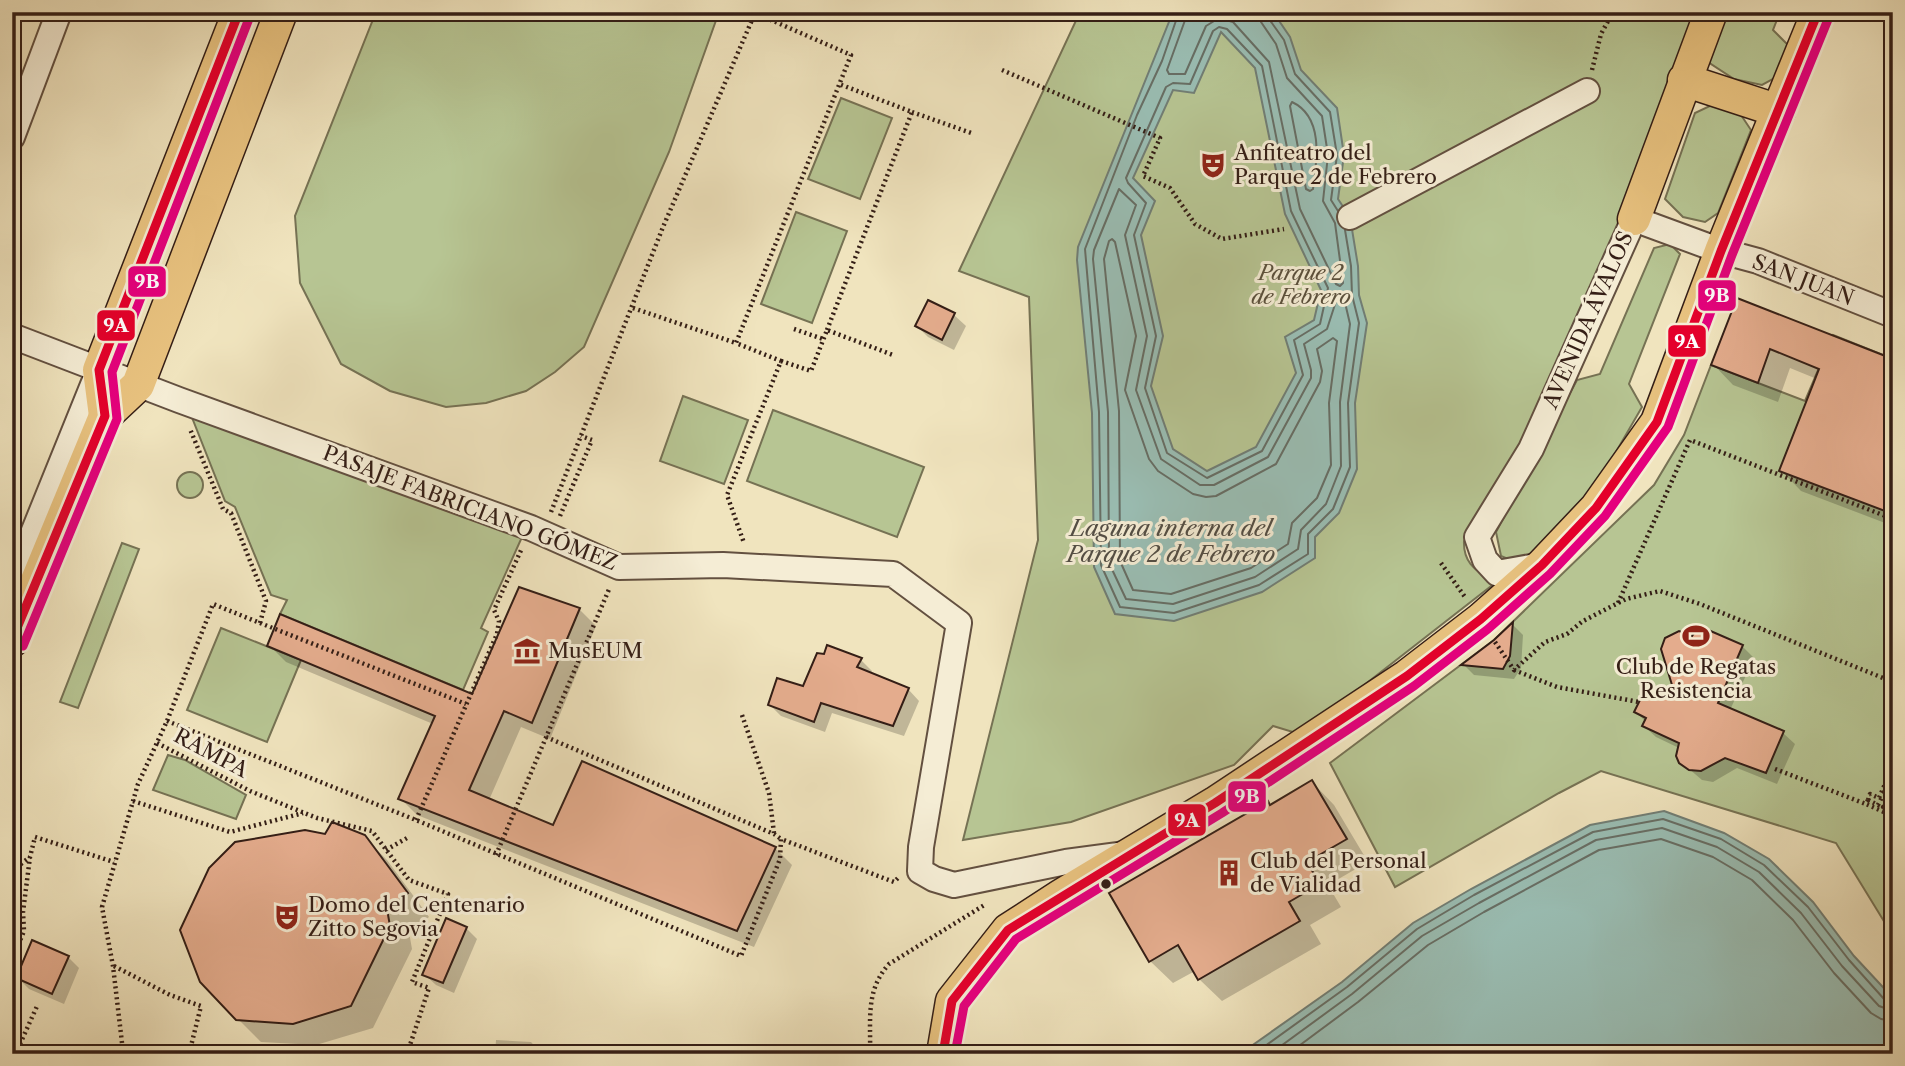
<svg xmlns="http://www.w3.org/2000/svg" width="1905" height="1066" font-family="'Libre Caslon Text',serif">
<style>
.green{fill:#b7c593;stroke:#767254;stroke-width:2}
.water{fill:#9abeb4;stroke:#717e75;stroke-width:2;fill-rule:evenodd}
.shadow{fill:#0003}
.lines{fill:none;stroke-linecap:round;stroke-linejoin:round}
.shore{stroke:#676e65;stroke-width:2}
.building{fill:#e4ac8d;stroke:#341e16;stroke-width:2}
.minor-casing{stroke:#635040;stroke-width:28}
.major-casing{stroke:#341e16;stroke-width:35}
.path{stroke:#341e16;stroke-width:4.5;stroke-dasharray:2 3.5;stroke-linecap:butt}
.minor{stroke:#f5edd5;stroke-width:24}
.major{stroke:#e8c27f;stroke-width:32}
.bus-1-casing{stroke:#f5edd5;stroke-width:14}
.bus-2-casing{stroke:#f5edd5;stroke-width:14}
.bus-1{stroke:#e4002b;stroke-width:9}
.bus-2{stroke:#e5007d;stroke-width:9}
.bus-dot{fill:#341e16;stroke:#f5edd5;stroke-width:2.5}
.labels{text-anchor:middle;stroke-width:6;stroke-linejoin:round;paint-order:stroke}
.poi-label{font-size:21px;fill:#341e16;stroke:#f5edd5;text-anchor:start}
.park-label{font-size:21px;font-style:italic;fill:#5b503c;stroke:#f5edd5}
.street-label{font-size:21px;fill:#341e16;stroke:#f5edd5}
.water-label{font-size:23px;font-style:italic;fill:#534e45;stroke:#f5edd5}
.line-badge{stroke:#f5edd5;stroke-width:2.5}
.badge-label{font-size:19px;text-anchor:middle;font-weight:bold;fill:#fff}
</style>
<rect width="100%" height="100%" fill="#f0e4be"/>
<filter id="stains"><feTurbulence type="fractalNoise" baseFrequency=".00286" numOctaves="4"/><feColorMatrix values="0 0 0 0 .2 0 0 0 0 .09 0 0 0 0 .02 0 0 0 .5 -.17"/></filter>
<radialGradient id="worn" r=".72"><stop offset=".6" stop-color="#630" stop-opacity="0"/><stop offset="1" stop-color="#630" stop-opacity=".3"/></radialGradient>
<g class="green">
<path d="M376,12H719L669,152L584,347L555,372L526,391L486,403L446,407L390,391L341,364L300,283L295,216Z"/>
<path d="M1080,12H1702L1532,441L1464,541C1463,565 1478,571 1495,583L1336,707L1296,733L1273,726L1234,765L1071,822L963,840L1038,540L1029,297L959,271Z"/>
<path d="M1743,12H1780L1773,30L1792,49L1782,74L1762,85L1734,79L1708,62L1720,20Z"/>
<path d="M841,98L892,118L860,199L808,179Z"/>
<path d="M1716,103L1737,109L1751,130L1718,213L1705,222L1683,217L1665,199L1695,113Z"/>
<path d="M796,212L847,231L812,323L761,304Z"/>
<path d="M1670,244L1680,254L1629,384L1642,407L1602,476L1539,551L1515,562L1501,556L1496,532L1577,380L1600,374L1654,248Z"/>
<path d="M1833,335L1893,359V936L1836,843L1601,771L1559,793L1395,887L1330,763L1494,640L1654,485L1684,435L1711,365L1805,401Z"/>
<path d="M683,396L748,420L724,484L660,461Z"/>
<path d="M773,410L924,467L897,537L747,481Z"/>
<path d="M191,415L522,537L481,628L488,632L463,690L280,614L287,600L271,595L235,507L225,501Z"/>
<circle cx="190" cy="485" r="13"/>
<path d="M122,543L139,549L78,708L60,702Z"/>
<path d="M221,628L301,660L267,742L187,710Z"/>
<path d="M168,755L185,760L246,795L236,819L153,790Z"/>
</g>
<g class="water">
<path d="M1173,12H1273L1290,37L1301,70L1337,108L1344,155L1338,199L1350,217L1358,266L1359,295L1367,323L1355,403L1357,469L1339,513L1315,537V558L1262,592L1174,621L1115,614L1094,567L1092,413L1077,260L1078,247ZM1221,32L1255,68L1285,214L1321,290L1314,320L1285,337L1296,373L1256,447L1207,471L1173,449L1151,386L1163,336L1141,235L1155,201L1133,178L1173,90L1194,93Z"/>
<path d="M1664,811L1724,833L1769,859L1813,902L1854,956L1893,998V1054H1240L1342,982L1413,923L1471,889L1590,825Z"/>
</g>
<g class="shadow">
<path d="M1738,300L1893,360V526L1801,491L1781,470L1817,379L1790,368L1778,402L1733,385L1713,364Z"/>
<path d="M928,302L954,315L966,326L954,350L928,337L917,326Z"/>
<path d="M520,589L579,609L596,626L550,739L521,727L489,800L554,828L775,848L792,865L754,947L417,815L400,798L433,724L286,662L269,645L473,697Z"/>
<path d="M1513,625L1523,635L1521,668L1514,679L1474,675L1464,665Z"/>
<path d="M1693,638L1742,646L1754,658L1730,710L1783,733L1795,744L1777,784L1737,768L1713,782L1702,780L1681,762L1679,748L1656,737L1644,726L1646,722L1636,712L1679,701Z"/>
<path d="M828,648L861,660L872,671L870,674L908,689L919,701L904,736L832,713L825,732L781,716L770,705L804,689L825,656Z"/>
<path d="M1312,782L1334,805L1368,862L1328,885L1341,907L1310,925L1321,944L1222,1001L1199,979L1195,971L1173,983L1150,961L1270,806Z"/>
<path d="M1893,782V811L1883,804Z"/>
<path d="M326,836L364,837L387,860L429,917L409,932L412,949L373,1028L316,1045L261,1042L238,1019Z"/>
<path d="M466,928L477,939L454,993L436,985L424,974Z"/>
<path d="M68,957L79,968L64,1004L29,989L18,978Z"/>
<path d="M496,1040L531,1042L542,1054H495Z"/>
<path d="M744,1050L748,1054H708V1053Z"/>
</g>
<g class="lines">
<g class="shore">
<path d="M1179,12L1162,61L1137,115L1085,249L1099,412L1101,565L1120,607L1174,613L1259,585L1308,554V534L1333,509L1350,467L1348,403L1359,323L1352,295L1351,266L1345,230"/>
<path d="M1188,12L1167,70L1169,74H1185L1206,26L1219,18L1233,22L1269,62L1300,209L1336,284L1340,286L1343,283L1335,223L1323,201L1328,155L1322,116L1287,78L1276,44L1261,22L1259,12"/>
<path d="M1268,12L1269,19L1284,40L1295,74L1330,112L1337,155L1331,200L1338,211"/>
<path d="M1219,27L1227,29L1262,66L1291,211L1328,288L1320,324L1294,340L1303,375L1262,451L1207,478L1167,453L1145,388L1156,336L1134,235L1146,203L1128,183L1126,178L1166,87L1173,83L1190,84L1213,31Z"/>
<path d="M1292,102C1324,117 1317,160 1313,189L1310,191L1306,189L1290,106Z"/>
<path d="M1119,189L1136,205L1125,235L1147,336L1136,390L1161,459L1200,485H1214L1268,457L1311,378V370L1304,344L1327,329L1339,292L1343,294L1350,324L1340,402L1341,466L1326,504L1301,530L1298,549L1255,577L1173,604L1126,599L1109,563L1108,412L1093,259L1094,250Z"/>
<path d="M1112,239L1115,242L1136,336L1125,390L1149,459L1158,471L1193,494L1206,497L1216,496L1276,464L1320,382L1322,371L1317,349L1333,338L1337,341L1329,403L1331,465L1317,498L1292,523L1288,544L1251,568L1171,594L1133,590L1120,561L1119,411L1104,259L1109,241Z"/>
<path d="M1254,1054L1347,987L1417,929L1474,895L1593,832L1663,819L1721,839L1764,865L1808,907L1849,960L1884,999L1893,1002"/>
<path d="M1270,1054L1352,994L1422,936L1479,903L1596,840L1662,828L1717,847L1759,872L1801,913L1842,966L1879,1006L1893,1011"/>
<path d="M1288,1054L1358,1002L1428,945L1484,912L1599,850L1661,839L1713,857L1752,880L1793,920L1834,973L1871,1013L1881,1019L1893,1021"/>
</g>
</g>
<g class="building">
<path d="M1737,298L1893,359V514L1779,471L1819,369L1770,349L1758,383L1711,365Z"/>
<path d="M928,300L955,313L942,340L915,326Z"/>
<path d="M519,587L580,608L532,723L504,711L469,790L553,825L582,761L776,847L737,931L398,799L435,716L267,646L280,614L472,694Z"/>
<path d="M1513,622L1510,656L1503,669L1461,665L1494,640Z"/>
<path d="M1699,626L1743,645L1718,703L1784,731L1766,773L1725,758L1701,771L1689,770L1679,763L1676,756L1679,743L1642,726L1646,718L1634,712L1647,686L1676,698L1661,649L1665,638L1679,631L1692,636Z"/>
<path d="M827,645L862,658L857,667L909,688L893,726L821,703L814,722L768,705L777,678L803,686L817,653L824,654Z"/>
<path d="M1312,780L1347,839L1307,862L1320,884L1289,902L1300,921L1198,980L1178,945L1149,962L1109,893L1268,801L1270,805Z"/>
<path d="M332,822L365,835L408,893L387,909L390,926L351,1006L293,1024L236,1020L200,982L180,930L209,868L235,842L305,830L325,834Z"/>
<path d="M446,918L467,927L443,983L422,975Z"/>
<path d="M32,940L69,956L52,994L16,978Z"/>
</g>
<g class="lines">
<g class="minor-casing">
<g id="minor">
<path d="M12,137L59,12"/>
<path d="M1350,217L1587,91"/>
<path d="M12,336L179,400L531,528L619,567L723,565L893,574L959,623L921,847L920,871L934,879L954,885L1066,862L1126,854"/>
<path d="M1542,565L1497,573L1485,560L1477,537L1531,449L1634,219L1721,251L1758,261L1893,315"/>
<path d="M12,585L99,370"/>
</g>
</g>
<g class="major-casing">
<g id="major">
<path d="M1684,80L1779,111"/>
<path d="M1634,219L1711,12"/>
<path d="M105,416L99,370L239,12"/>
<path d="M12,641L105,416L138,385L281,12"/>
<path d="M943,1054L952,1001L1008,930L1062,895L1215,803L1407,676L1481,619L1542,565L1596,508L1657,422L1721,251L1818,12"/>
</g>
</g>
<g class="path">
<path d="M1002,70L1160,138L1143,176L1170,188L1195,224L1222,239L1284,229"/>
<path d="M1592,70L1601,34L1613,12"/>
<path d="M912,112L974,134"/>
<path d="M633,308L736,343"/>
<path d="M794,329L823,339"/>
<path d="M827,330L912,112L839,84"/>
<path d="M781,361L811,371L827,330L893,355"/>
<path d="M551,512L663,227L755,13L851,55L736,343L781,361L727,495L744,543"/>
<path d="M560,516L592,440L581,436"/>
<path d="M1441,563L1465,597"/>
<path d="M1618,603L1690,440L1893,519"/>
<path d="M260,623L466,704"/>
<path d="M1495,642L1514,670L1545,642L1567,634L1583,621L1626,599L1660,591L1700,604L1893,682"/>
<path d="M1514,670L1557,687L1639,702"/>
<path d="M742,715L769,793L774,833"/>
<path d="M167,721L416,820L741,956L780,859L781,839L894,882L898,878"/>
<path d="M546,737L774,834L781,839"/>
<path d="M157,743L250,791L317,818L372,831L409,880L448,894L412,982L429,988L407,1054"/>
<path d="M1775,769L1866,804"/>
<path d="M1893,771L1884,792L1893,795"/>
<path d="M1868,800L1866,804L1893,816"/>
<path d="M1868,800L1870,794L1879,798L1885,784L1887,785"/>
<path d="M1868,800L1878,805L1882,797"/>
<path d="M133,801L230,832L303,813"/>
<path d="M1884,806L1883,807L1893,812"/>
<path d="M416,820L497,634L499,621L494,610L522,548"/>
<path d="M386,850L407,838"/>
<path d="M496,855L610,587"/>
<path d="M12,871L30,857"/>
<path d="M12,960L24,931L23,912L30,857L35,837L114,862"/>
<path d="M114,966L170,995L201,1006L189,1054"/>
<path d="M122,1043L113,966L102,907L138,784L167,721L213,604L260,623L266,601L231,513L223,509L190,429"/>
<path d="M20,1044L38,1004"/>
<path d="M296,1054L297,1049"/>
<path d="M870,1054C871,1019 865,991 889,964L986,904"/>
</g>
<use href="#minor" class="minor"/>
<use href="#major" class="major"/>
<g class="bus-1-casing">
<g id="bus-1">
<path d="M12,640L105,416L99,370L239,12"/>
<path d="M943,1054L952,1001L1008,930L1215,803L1407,676L1481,619L1542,565L1596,508L1657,422L1721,251L1818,12"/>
</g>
</g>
<g class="bus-2-casing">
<g id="bus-2">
<path d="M23,646L117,419L112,372L250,16"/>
<path d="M955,1054L964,1006L1016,939L1222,813L1414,686L1488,629L1550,574L1605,516L1668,427L1732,255L1829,17"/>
</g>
</g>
<use href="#bus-1" class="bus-1"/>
<use href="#bus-2" class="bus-2"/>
</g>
<defs>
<g id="theatre-bare" transform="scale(2.1)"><path d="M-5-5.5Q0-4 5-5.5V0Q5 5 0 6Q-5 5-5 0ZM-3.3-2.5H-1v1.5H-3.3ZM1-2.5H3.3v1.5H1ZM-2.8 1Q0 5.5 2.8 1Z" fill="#8f2418" stroke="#f5edd5" stroke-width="2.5" paint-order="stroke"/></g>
<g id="stadium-bare" transform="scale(2.1)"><path d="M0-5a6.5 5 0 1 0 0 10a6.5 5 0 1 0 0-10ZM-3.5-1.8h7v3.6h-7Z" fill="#8f2418" stroke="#f5edd5" stroke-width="2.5" paint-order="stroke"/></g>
<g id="museum-bare" transform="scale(2.1)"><path d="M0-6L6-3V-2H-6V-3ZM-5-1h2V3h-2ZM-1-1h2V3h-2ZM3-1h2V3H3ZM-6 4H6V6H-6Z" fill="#8f2418" stroke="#f5edd5" stroke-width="2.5" paint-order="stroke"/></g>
<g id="building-bare" transform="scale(2.1)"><path d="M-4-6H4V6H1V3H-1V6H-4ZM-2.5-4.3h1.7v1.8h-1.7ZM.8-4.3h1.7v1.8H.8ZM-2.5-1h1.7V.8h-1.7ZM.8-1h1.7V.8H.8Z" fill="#8f2418" stroke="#f5edd5" stroke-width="2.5" paint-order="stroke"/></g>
</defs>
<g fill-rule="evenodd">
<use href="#theatre-bare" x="1213" y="165"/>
<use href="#stadium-bare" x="1696" y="636"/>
<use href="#museum-bare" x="527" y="651"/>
<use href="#building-bare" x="1229" y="873"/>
<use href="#theatre-bare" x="287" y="917"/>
</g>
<circle class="bus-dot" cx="1106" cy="884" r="6"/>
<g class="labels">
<g class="poi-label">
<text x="1234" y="160">Anfiteatro del<tspan x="1234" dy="24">Parque 2 de Febrero</tspan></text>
<text x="548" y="658">MusEUM</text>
<text x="1696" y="674" text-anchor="middle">Club de Regatas<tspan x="1696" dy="24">Resistencia</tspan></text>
<text x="1250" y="868">Club del Personal<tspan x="1250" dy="24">de Vialidad</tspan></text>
<text x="308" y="912">Domo del Centenario<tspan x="308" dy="24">Zitto Segovia</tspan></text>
</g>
<g class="park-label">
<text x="1301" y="280">Parque 2<tspan x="1301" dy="24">de Febrero</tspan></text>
</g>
<g class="street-label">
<text transform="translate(1803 280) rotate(21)" y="7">SAN JUAN</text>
<text transform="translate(1588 320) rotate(-66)" y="7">AVENIDA ÁVALOS</text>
<text transform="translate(470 508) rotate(21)" y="7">PASAJE FABRICIANO GÓMEZ</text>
<text transform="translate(211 753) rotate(28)" y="7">RAMPA</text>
</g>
<g class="water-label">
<text x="1171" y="536">Laguna interna del<tspan x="1171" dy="26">Parque 2 de Febrero</tspan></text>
</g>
</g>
<g class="line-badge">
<rect x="127" y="265" width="40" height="33" rx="7" fill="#e5007d"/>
<rect x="1697" y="279" width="40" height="33" rx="7" fill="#e5007d"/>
<rect x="96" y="309" width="40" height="33" rx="7" fill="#e4002b"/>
<rect x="1667" y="324" width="40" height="34" rx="7" fill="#e4002b"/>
<rect x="1227" y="780" width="40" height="33" rx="7" fill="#e5007d"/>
<rect x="1167" y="803" width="40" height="34" rx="7" fill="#e4002b"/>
</g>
<g class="badge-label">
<text x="147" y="288">9B</text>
<text x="1717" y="302">9B</text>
<text x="116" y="332">9A</text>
<text x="1687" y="348">9A</text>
<text x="1247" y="803">9B</text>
<text x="1187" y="827">9A</text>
</g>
<rect width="1905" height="1066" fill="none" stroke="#f0e4be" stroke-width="42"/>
<rect x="14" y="14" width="1877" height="1038" fill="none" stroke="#341e16" stroke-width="3.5"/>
<rect x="21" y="21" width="1863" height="1024" fill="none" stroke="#341e16" stroke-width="2"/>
<rect width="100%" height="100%" filter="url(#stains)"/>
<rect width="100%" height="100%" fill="url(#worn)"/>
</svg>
